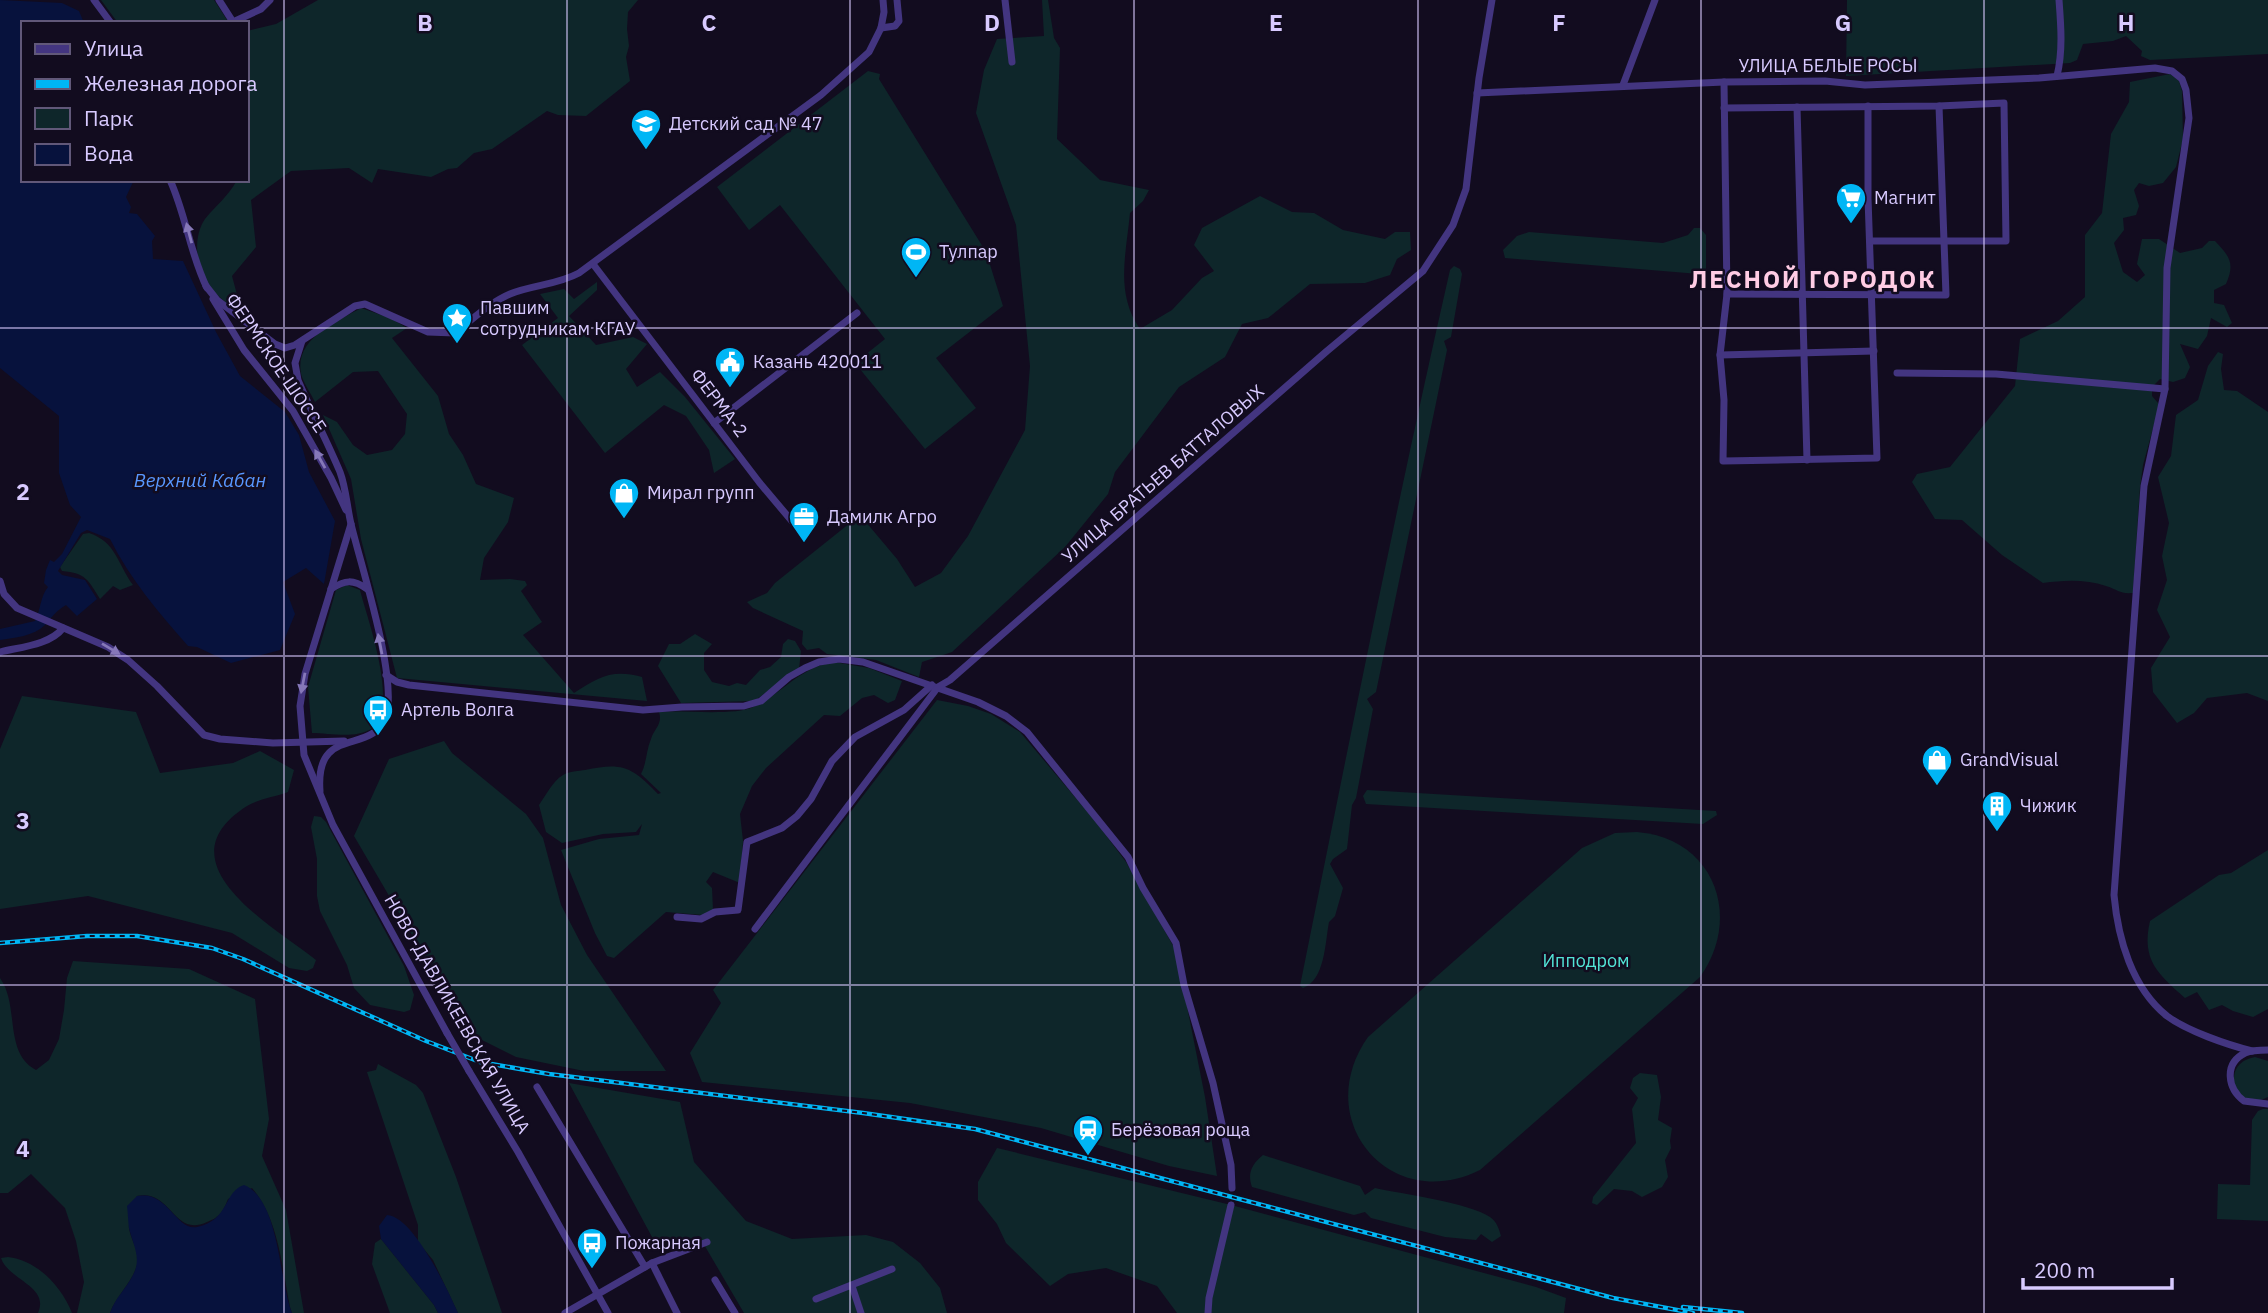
<svg xmlns="http://www.w3.org/2000/svg" width="2268" height="1313" font-family="'IBM Plex Sans',sans-serif">
<style>
.green{fill:#0e262a}
.water{fill:#07123d}
.lines{fill:none;stroke-linecap:round;stroke-linejoin:round}
.minor{stroke:#433580;stroke-width:7}
.rail-casing{stroke:#00b6f5;stroke-width:4.5}
.rail{stroke:#120c1f;stroke-width:2;stroke-dasharray:5;stroke-linecap:butt}
.minor-bridge{stroke:#433580;stroke-width:7}
.oneway{fill:#8678b9}
.grid{fill:none;stroke:#d8caff;stroke-width:2;stroke-opacity:0.55}
.labels{text-anchor:middle;stroke-width:5;stroke-linejoin:round;paint-order:stroke}
.street-label{font-size:18px;fill:#d8caff;stroke:#120c1f}
.poi-label{font-size:18px;fill:#d8caff;stroke:#120c1f;text-anchor:start}
.park-label{font-size:18px;fill:#52e3d6;stroke:#120c1f}
.water-label{font-size:19px;font-style:italic;fill:#5897ff;stroke:#120c1f}
.district-label{font-size:24px;font-weight:bold;letter-spacing:2px;fill:#ffcce4;stroke:#120c1f}
.grid-label{font-size:23px;text-anchor:middle;font-weight:bold;fill:#d8caff;stroke:#120c1f;stroke-width:5;stroke-linejoin:round;paint-order:stroke}
</style>
<rect width="100%" height="100%" fill="#120c1f"/>
<g class="green">
<path d="M101,0H214L229,23H118Z"/>
<path d="M318,0H638L628,12L627,29L629,46L626,57L630,81L586,116L558,115L547,111L492,149L474,153L457,168L448,169L431,177L378,169L372,183L349,168L291,171L251,200L256,247L232,276L239,302L248,313V320C235,310 221,300 210,287C196,269 192,238 205,219C216,205 228,197 237,180H247V31L276,24Z"/>
<path d="M1042,0H1048L1054,38L1060,48L1057,139L1100,180L1149,190L1143,201L1130,213C1126,255 1115,293 1140,329L1172,310L1202,278L1214,271L1194,245L1202,228L1260,196L1292,212L1314,213L1343,230L1385,239L1395,232H1410L1411,250L1397,259L1390,275L1365,283L1310,284L1268,318L1242,324L1225,357L1179,387L1115,472L1108,494L1065,547L952,652L922,662L919,677L876,660L827,654L819,648L807,650L802,644L803,631L753,608L747,602L767,593L775,583L860,515L897,559L915,587L941,573L968,536L1025,430L1030,366L1016,225L976,113L984,70L997,39L1044,36Z"/>
<path d="M1847,0H2268V54L2150,60L2141,56L2142,51L2126,36L2113,41L2083,44L2077,60L2070,63L1846,76Z"/>
<path d="M868,71L880,74L879,79L986,252L1003,306L936,358L976,408L925,449L855,363L885,339L780,205L749,230L717,187Z"/>
<path d="M2170,74L2179,81L2182,91L2183,139L2176,167L2163,183L2149,186L2139,183L2134,190L2139,206L2136,215L2123,218L2124,230L2114,243L2123,272L2137,282L2145,275L2137,264L2142,239H2159L2180,253L2202,248L2209,241H2215C2230,257 2235,263 2226,284L2214,290V303L2224,305L2232,323L2227,327L2211,318L2207,336L2198,349L2180,344L2190,367L2185,378L2173,382L2160,379L2152,387V396L2158,403V410L2143,465L2140,487L2133,593C2119,594 2119,590 2106,586C2086,579 2064,580 2043,583L2002,555L1962,520L1935,519L1912,482L1917,474L1950,467L2015,386L2020,339L2058,321L2085,297V235L2102,213L2111,134L2129,102L2130,82Z"/>
<path d="M1694,228H1700L1706,235V270L1699,274L1505,258L1503,250L1517,236L1529,232L1663,243L1688,235Z"/>
<path d="M1454,266L1460,269L1462,274L1451,337L1444,341L1447,350L1376,692L1367,699L1373,709L1356,798L1352,805L1347,849L1333,859L1330,864L1343,888L1335,916L1329,922C1325,943 1325,980 1303,988L1300,986C1348,747 1396,507 1450,270Z"/>
<path d="M597,282V290L569,316L596,345L633,337L647,344L626,369L637,387L660,372L685,397L735,459L714,473L709,450L686,416L664,405L605,453L522,345L558,318L540,294L564,289L574,299Z"/>
<path d="M361,308L390,318L407,328L392,338L438,396L449,434L463,455L476,484L514,498L508,522L484,558L480,580L510,579L525,581L527,585L521,591L542,622L523,635L574,693C599,677 612,669 642,677L647,701L397,678L361,539L351,479L323,415L337,422L353,445L367,455L392,450L405,434L407,414L378,371L353,372L315,402C311,394 305,385 302,377C291,340 336,322 361,308Z"/>
<path d="M2218,352L2223,354L2221,369L2224,390L2237,391L2268,412V701L2247,693L2207,698L2194,713L2177,723L2153,692L2151,668L2170,637L2157,610L2167,580L2162,556L2169,523L2158,477L2171,456L2176,415L2198,400L2208,366Z"/>
<path d="M89,533C116,542 117,563 133,585L120,590L113,586L100,599C88,580 86,573 62,571L60,567L83,534Z"/>
<path d="M347,585L360,590C367,618 401,709 371,729C355,739 329,733 312,733L308,687L336,590Z"/>
<path d="M695,634L712,644L704,653V670L712,682L729,686L737,683L746,685L760,670L770,667L781,657L783,644L788,639L795,641L801,651L799,669L754,701L681,703L658,666L669,644H680Z"/>
<path d="M834,662L869,668L902,681L895,700L888,703L874,695L862,698L840,716L824,715L766,768L752,786L740,814L743,841L740,883L713,872L706,882L712,888L713,910L703,915L666,912L614,958L607,956L595,933L561,850L599,839L639,835L642,824L636,832L603,834L562,843L546,832L539,805C546,795 553,781 563,775C569,771 579,771 585,770C623,762 632,767 658,794L661,793L641,774C647,762 646,751 651,739C654,729 663,724 659,712C683,710 735,716 753,707C784,693 798,668 834,662Z"/>
<path d="M22,696L136,712L160,773L233,763L260,751L294,770L288,792C275,797 258,799 247,806C159,862 271,925 316,960L313,968L307,971L289,968L232,933L88,896L0,909V749Z"/>
<path d="M937,700L968,706L991,714L1020,732L1096,822L1126,862L1176,951L1205,1097L1217,1176L1169,1166L1041,1128L910,1103L702,1082L690,1053L721,1003L713,990Z"/>
<path d="M444,741L452,753L526,814L543,838L561,905L587,955L666,1071H584L516,1057L470,1034L354,836L389,759Z"/>
<path d="M1367,790L1716,811L1717,815L1703,824L1366,804L1363,796Z"/>
<path d="M314,816L321,817L326,822L404,966L414,995L410,1010L404,1012L370,1005L354,988L347,965L320,911L317,896V859L311,827Z"/>
<path d="M1637,832C1714,838 1743,917 1700,977L1480,1170C1389,1215 1310,1119 1368,1037L1582,848L1615,833Z"/>
<path d="M2268,850V1009L2253,1017L2233,1011L2222,1005L2209,1010L2197,992L2185,998C2158,974 2141,960 2150,921L2219,875L2231,873Z"/>
<path d="M73,961L189,969L255,999L269,1119L262,1156L286,1210L304,1313H292L290,1307C282,1267 279,1220 252,1188L228,1199C223,1212 220,1217 207,1222C173,1238 172,1189 137,1196C135,1205 128,1219 129,1228C131,1242 141,1251 137,1265C132,1283 116,1296 110,1313H77L84,1282L76,1241L65,1208L31,1174L8,1193H0V978C20,1006 3,1052 36,1070L49,1060L59,1039L64,1010L67,978Z"/>
<path d="M2255,1057L2268,1061V1097C2236,1114 2217,1064 2255,1057Z"/>
<path d="M378,1064L416,1085L423,1093L456,1177L502,1313H458L433,1260L418,1242V1225L367,1072L376,1070Z"/>
<path d="M1640,1073L1657,1075L1661,1097L1658,1120L1672,1128L1670,1141L1671,1148L1665,1160L1668,1177L1662,1187L1642,1197L1632,1191L1614,1189L1597,1205L1592,1203L1593,1197L1636,1143L1632,1109L1638,1098L1630,1088L1633,1078Z"/>
<path d="M569,1083L680,1102L694,1162L746,1221L792,1239L866,1235L893,1242L920,1263L940,1288L947,1313H744L699,1236L659,1250Z"/>
<path d="M2263,1109H2268V1221L2217,1219L2218,1184L2250,1185L2252,1120L2258,1111Z"/>
<path d="M997,1148L1231,1205L1536,1287L1566,1298L1564,1313H1177L1157,1286L1106,1268L1068,1274L1050,1286L1006,1243L997,1224L978,1200V1182Z"/>
<path d="M1263,1155L1360,1186L1365,1195L1375,1188C1402,1194 1470,1203 1490,1217C1497,1222 1499,1229 1501,1236L1492,1242L1481,1234L1476,1240L1445,1237L1371,1218L1365,1212L1354,1215L1252,1187C1247,1173 1252,1164 1263,1155Z"/>
<path d="M381,1239L434,1305L438,1313H390L372,1264L375,1243Z"/>
<path d="M8,1257C37,1260 62,1287 72,1313H38C50,1286 8,1280 1,1258Z"/>
</g>
<g class="water">
<path d="M0,0L62,3L79,11L84,23H23V180H134L126,197L131,207L129,213L137,214L155,236L152,241L153,259L183,261L216,332L240,376L285,412L299,435L309,472L335,521L324,584L306,568L283,582L295,614L280,650L231,663L197,647L188,646C159,613 130,579 110,539L87,530L81,533L58,571L62,575L85,580L97,599L77,616L66,605C56,611 52,617 45,625C34,636 14,638 0,640V629L35,621C41,609 40,597 48,587L44,583L46,570L50,560L54,562L62,554L81,517L70,505L59,473V416L0,368Z"/>
<path d="M244,1185C280,1199 279,1282 292,1313H110C115,1298 126,1289 133,1275C142,1258 133,1245 129,1228C128,1221 128,1213 127,1206L137,1196C168,1190 176,1231 197,1227C230,1220 223,1192 244,1185Z"/>
<path d="M387,1215C413,1216 448,1290 458,1313H438L434,1305L381,1239L379,1226Z"/>
</g>
<g class="lines">
<g class="minor">
<path d="M94,0L111,23"/>
<path d="M219,0L233,22L261,9L270,0"/>
<path d="M1005,0L1012,62"/>
<path d="M881,28L895,26L899,21L897,0"/>
<path d="M2057,76C2063,51 2061,26 2059,0"/>
<path d="M1724,82L1727,294L1720,355L1724,400L1723,461L1877,458L1868,198V106"/>
<path d="M1623,85L1655,0"/>
<path d="M1477,93L1724,82L1825,81L1865,85L2039,78L2155,68L2172,71L2182,79L2186,90L2189,118L2167,268L2165,389L2144,486L2114,895C2118,939 2132,988 2167,1016C2187,1031 2228,1045 2252,1051"/>
<path d="M1797,107L1807,460"/>
<path d="M1724,108L1939,106L2004,103L2006,241H1870"/>
<path d="M170,180C186,215 190,254 207,288"/>
<path d="M593,264L759,482L796,526"/>
<path d="M206,286L217,300L275,344L285,348L295,345L355,306L365,304L428,332L455,333C473,319 489,303 510,294C532,285 557,285 579,273L821,95L869,52L881,28L884,12L883,0"/>
<path d="M1727,294L1946,295L1939,106"/>
<path d="M213,299L244,350L293,411L331,478L346,510"/>
<path d="M302,341L295,363L298,380C311,411 327,441 340,472C346,488 347,507 351,524C361,566 398,679 386,716C372,757 315,723 320,791"/>
<path d="M1720,355L1874,351"/>
<path d="M1897,373L1996,374L2165,389"/>
<path d="M714,423L857,313"/>
<path d="M351,524L305,674L300,706L304,755L333,825L447,1033"/>
<path d="M0,581L4,594L17,608L108,647L128,660L157,686L204,735L220,739L273,743L344,741"/>
<path d="M331,589C345,580 353,579 367,589"/>
<path d="M0,652C20,647 50,645 63,628"/>
<path d="M386,675L397,682L409,685L643,710L682,707L744,706L761,701L789,677L805,668L819,662L839,659L863,662L978,702L1006,716L1027,732L1128,857L1143,888L1176,943L1184,985L1213,1083L1231,1165L1232,1188"/>
<path d="M677,917L701,919L715,912L738,910L747,842L782,828L797,816L811,799L832,761L855,737L904,710L932,685"/>
<path d="M755,929L938,687L950,680L1327,351L1423,271L1453,225L1466,189L1479,78L1492,0"/>
<path d="M2268,1050C2260,1050 2252,1050 2245,1053C2223,1064 2228,1089 2244,1101L2268,1104"/>
<path d="M469,1071L518,1152L608,1313"/>
<path d="M537,1087L645,1267"/>
<path d="M652,1263L677,1313"/>
<path d="M715,1280L735,1313"/>
<path d="M852,1286L861,1313"/>
<path d="M816,1299L892,1269"/>
<path d="M565,1313L652,1263L707,1242"/>
<path d="M1208,1313L1209,1298L1231,1205"/>
</g>
<g class="rail-casing">
<g id="rail">
<path d="M0,943L87,936H137L212,948L243,959L426,1041L480,1062L549,1074L863,1113L975,1129L1613,1298L1693,1313"/>
<path d="M1683,1307L1742,1313"/>
</g>
</g>
<use href="#rail" class="rail"/>
<path class="minor-bridge" d="M447,1033L469,1071"/>
</g>
<defs><path id="oneway-solid" d="M-6-.8H1V-3.2L6.5 0L1 3.2V.8H-6Z" transform="scale(1.75)"/></defs>
<g class="oneway">
<use href="#oneway-solid" transform="translate(189 233) rotate(-105)"/>
<use href="#oneway-solid" transform="translate(320 459) rotate(-119)"/>
<use href="#oneway-solid" transform="translate(380 644) rotate(-101)"/>
<use href="#oneway-solid" transform="translate(111 649) rotate(31)"/>
<use href="#oneway-solid" transform="translate(303 683) rotate(101)"/>
</g>
<path class="grid" d="M284,0V1313M567,0V1313M850,0V1313M1134,0V1313M1418,0V1313M1701,0V1313M1984,0V1313M0,328H2268M0,656H2268M0,985H2268"/>
<defs>
<g id="school-pin" transform="scale(1.575)"><path d="M0 17L-7.5 6A9.5 9.5 0 1 1 7.5 6Z" fill="#00b6f5" stroke="#120c1f"/><path d="M0-5L7-2L0 1L-7-2ZM-4 1L0 2.5L4 1V4Q0 6-4 4Z" fill="#fff"/></g>
<g id="supermarket-pin" transform="scale(1.575)"><path d="M0 17L-7.5 6A9.5 9.5 0 1 1 7.5 6Z" fill="#00b6f5" stroke="#120c1f"/><path d="M-6-5.5h2.5l.6 2H6L4.5 2H-2.5L-4.4-4H-6ZM-1.5 3.2a1.3 1.3 0 1 0 .1 0ZM3 3.2a1.3 1.3 0 1 0 .1 0Z" fill="#fff"/></g>
<g id="stadium-pin" transform="scale(1.575)"><path d="M0 17L-7.5 6A9.5 9.5 0 1 1 7.5 6Z" fill="#00b6f5" stroke="#120c1f"/><path d="M0-5a6.5 5 0 1 0 0 10a6.5 5 0 1 0 0-10ZM-3.5-1.8h7v3.6h-7Z" fill="#fff"/></g>
<g id="sight-pin" transform="scale(1.575)"><path d="M0 17L-7.5 6A9.5 9.5 0 1 1 7.5 6Z" fill="#00b6f5" stroke="#120c1f"/><path d="M0-6L1.8-2.2L6-1.7L2.9 1.2L3.7 5.4L0 3.3L-3.7 5.4L-2.9 1.2L-6-1.7L-1.8-2.2Z" fill="#fff"/></g>
<g id="civic-pin" transform="scale(1.575)"><path d="M0 17L-7.5 6A9.5 9.5 0 1 1 7.5 6Z" fill="#00b6f5" stroke="#120c1f"/><path d="M-.6-6.5H3V-4.5H.6V-3L4-1V1h2V6H-6V1h2V-1L-.6-3ZM-1.2 2.5V6h2.4V2.5Z" fill="#fff"/></g>
<g id="shop-pin" transform="scale(1.575)"><path d="M0 17L-7.5 6A9.5 9.5 0 1 1 7.5 6Z" fill="#00b6f5" stroke="#120c1f"/><path d="M-5-2.5h2.3a2.7 3.5 0 0 1 5.4 0H5L5.5 6h-11ZM-1.5-2.5h3a1.5 2.3 0 0 0-3 0Z" fill="#fff"/></g>
<g id="office-pin" transform="scale(1.575)"><path d="M0 17L-7.5 6A9.5 9.5 0 1 1 7.5 6Z" fill="#00b6f5" stroke="#120c1f"/><path d="M-6-3h4V-5.5h4V-3h4V5H-6ZM-1-4.5V-3h2v-1.5ZM-6 0V1H6V0Z" fill="#fff"/></g>
<g id="bus-pin" transform="scale(1.575)"><path d="M0 17L-7.5 6A9.5 9.5 0 1 1 7.5 6Z" fill="#00b6f5" stroke="#120c1f"/><path d="M-5-6H5V4H4V6H2V4H-2V6H-4V4H-5ZM-3.5-4V0h7V-4ZM-3.5 1.2v1.5H-2V1.2ZM2 1.2v1.5H3.5V1.2Z" fill="#fff"/></g>
<g id="building-pin" transform="scale(1.575)"><path d="M0 17L-7.5 6A9.5 9.5 0 1 1 7.5 6Z" fill="#00b6f5" stroke="#120c1f"/><path d="M-4-6H4V6H1V3H-1V6H-4ZM-2.5-4.3h1.7v1.8h-1.7ZM.8-4.3h1.7v1.8H.8ZM-2.5-1h1.7V.8h-1.7ZM.8-1h1.7V.8H.8Z" fill="#fff"/></g>
<g id="station-pin" transform="scale(1.575)"><path d="M0 17L-7.5 6A9.5 9.5 0 1 1 7.5 6Z" fill="#00b6f5" stroke="#120c1f"/><path d="M-3-6H3Q5-6 5-4V2Q5 4 3 4L4.5 6H3L1.5 4h-3L-3 6H-4.5L-3 4Q-5 4-5 2V-4Q-5-6-3-6ZM-3.5-4v3h7v-3ZM-3.5 1v1.5H-2V1ZM2 1v1.5H3.5V1Z" fill="#fff"/></g>
</defs>
<g fill-rule="evenodd">
<use href="#school-pin" x="646" y="124"/>
<use href="#supermarket-pin" x="1851" y="198"/>
<use href="#stadium-pin" x="916" y="252"/>
<use href="#sight-pin" x="457" y="318"/>
<use href="#civic-pin" x="730" y="362"/>
<use href="#shop-pin" x="624" y="493"/>
<use href="#office-pin" x="804" y="517"/>
<use href="#bus-pin" x="378" y="710"/>
<use href="#shop-pin" x="1937" y="760"/>
<use href="#building-pin" x="1997" y="806"/>
<use href="#station-pin" x="1088" y="1130"/>
<use href="#bus-pin" x="592" y="1243"/>
</g>
<g class="labels">
<g class="street-label">
<text x="1828" y="72">УЛИЦА БЕЛЫЕ РОСЫ</text>
<text transform="translate(276 363) rotate(56)" y="6">ФЕРМСКОЕ ШОССЕ</text>
<text transform="translate(719 403) rotate(53)" y="6">ФЕРМА-2</text>
<text transform="translate(1163 474) rotate(-41)" y="6">УЛИЦА БРАТЬЕВ БАТТАЛОВЫХ</text>
<text transform="translate(457 1014) rotate(60)" y="6">НОВО-ДАВЛИКЕЕВСКАЯ УЛИЦА</text>
</g>
<g class="poi-label">
<text x="669" y="130">Детский сад № 47</text>
<text x="1874" y="204">Магнит</text>
<text x="939" y="258">Тулпар</text>
<text x="480" y="314">Павшим<tspan x="480" dy="21">сотрудникам КГАУ</tspan></text>
<text x="753" y="368">Казань 420011</text>
<text x="647" y="499">Мирал групп</text>
<text x="827" y="523">Дамилк Агро</text>
<text x="401" y="716">Артель Волга</text>
<text x="1960" y="766">GrandVisual</text>
<text x="2020" y="812">Чижик</text>
<text x="1111" y="1136">Берёзовая роща</text>
<text x="615" y="1249">Пожарная</text>
</g>
<g class="park-label">
<text x="1586" y="967">Ипподром</text>
</g>
<g class="water-label">
<text x="200" y="487">Верхний Кабан</text>
</g>
<g class="district-label">
<text x="1813" y="288">ЛЕСНОЙ ГОРОДОК</text>
</g>
</g>
<g class="grid-label">
<text x="425" y="31">B</text>
<text x="709" y="31">C</text>
<text x="992" y="31">D</text>
<text x="1276" y="31">E</text>
<text x="1559" y="31">F</text>
<text x="1843" y="31">G</text>
<text x="2126" y="31">H</text>
<text x="23" y="500">2</text>
<text x="23" y="829">3</text>
<text x="23" y="1157">4</text>
</g>
<rect x="21" y="21" width="228" height="161" fill="#120c1f" stroke="#615879" stroke-width="2"/>
<rect x="35" y="44" width="35" height="10" fill="#433580" stroke="#615879" stroke-width="2"/>
<text x="84" y="56" font-size="21" fill="#d8caff">Улица</text>
<rect x="35" y="79" width="35" height="10" fill="#00b6f5" stroke="#615879" stroke-width="2"/>
<text x="84" y="91" font-size="21" fill="#d8caff">Железная дорога</text>
<rect x="35" y="108" width="35" height="21" fill="#0e262a" stroke="#615879" stroke-width="2"/>
<text x="84" y="126" font-size="21" fill="#d8caff">Парк</text>
<rect x="35" y="144" width="35" height="21" fill="#07123d" stroke="#615879" stroke-width="2"/>
<text x="84" y="161" font-size="21" fill="#d8caff">Вода</text>
<path d="M2023 1278v10h149v-10" fill="none" stroke="#d8caff" stroke-width="3.5"/>
<text x="2034" y="1278" font-size="21" fill="#d8caff" stroke="#120c1f" stroke-width="5" paint-order="stroke">200 m</text>
</svg>
